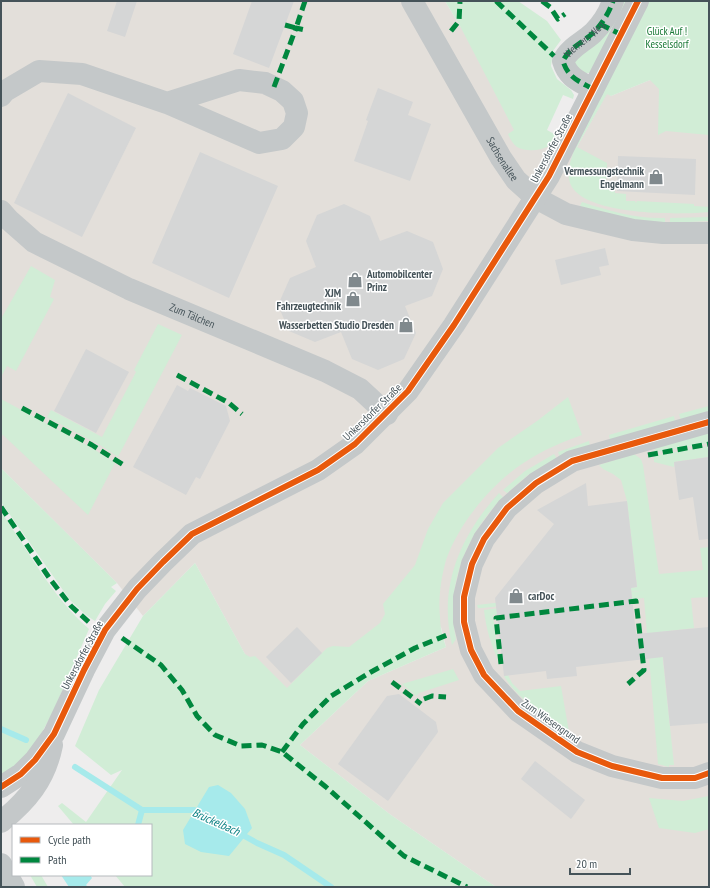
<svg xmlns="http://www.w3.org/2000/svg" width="710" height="888" font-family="'PT Sans Narrow',sans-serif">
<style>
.commercial{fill:#e3dfda}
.green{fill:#d1edd6}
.water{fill:#a6eaeb}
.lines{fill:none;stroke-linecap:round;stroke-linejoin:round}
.stream{stroke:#a6eaeb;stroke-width:6}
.building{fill:#d5d6d6}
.minor{stroke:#c4c8c9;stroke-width:22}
.major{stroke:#c2c7c8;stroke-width:22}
.quiet{stroke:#00873e;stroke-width:5;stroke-dasharray:10 5;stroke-linecap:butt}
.cycleway-casing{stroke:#fff;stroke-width:8}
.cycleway{stroke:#e8590c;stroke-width:6}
.labels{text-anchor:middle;stroke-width:3;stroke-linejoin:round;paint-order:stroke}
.park-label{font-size:11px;fill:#187835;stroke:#fff}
.street-label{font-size:11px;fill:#455359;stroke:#fff}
.poi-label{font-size:11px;font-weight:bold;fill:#455359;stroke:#fff;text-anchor:end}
.water-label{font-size:12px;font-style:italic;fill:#0f8385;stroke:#fff}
</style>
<rect width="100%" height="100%" fill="#eeeded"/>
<path class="commercial" d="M1,1H445L460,26L543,133L574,150L577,147L607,93L611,96L650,80L709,64V887H496L391,815L300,745L368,681L446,647L441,627L281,720L195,563L143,616L117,583L1,468V436L2,434L1,433Z"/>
<g class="green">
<path d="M445,1H518L547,21L561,40L553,51L551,66L557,79L571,90L574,95L573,99L563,95L547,130L556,135L549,146C540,151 526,152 517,147C513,144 510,139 508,134L514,130L460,26Z"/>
<path d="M619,1H629L591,73H583L571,62Z"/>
<path d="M644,1H709V135L666,131L658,135L659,89L650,80L611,96L607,94L577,147L607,163L606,187H614L615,193L626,194V201H635L636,203L637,201L694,204V206L709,207V206V212C680,215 582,216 570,183C566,172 571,160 574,150Z"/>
<path d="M582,202C609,211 637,219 665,218V222C636,222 607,215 580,206Z"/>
<path d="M709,217V221L670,223V218Z"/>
<path d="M31,266L55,280L50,297L54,299L16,371L7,366L1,377V319Z"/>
<path d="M158,324L182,335L118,457L100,445L47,417L51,410L102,437L136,372L134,370Z"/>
<path d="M568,397L582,435C562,442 543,450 525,462C492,483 459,523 446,560C441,578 438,599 440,617C440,628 443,637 446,647L368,681L300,745L391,815L496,887H125L115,875H151V825H74L58,806L62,803L86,822L122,770L111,775L75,746L99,690L143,616L195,563L245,654L250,657L255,656L287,688L327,648L333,646L349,647L380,623L385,614L383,604L415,565L428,529L443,503L498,448L537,421Z"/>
<path d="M1,399L92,448L115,463L88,515L3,435L1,436Z"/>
<path d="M709,406V411L681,420L679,414Z"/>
<path d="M674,416L675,422L610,440L609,435Z"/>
<path d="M709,432V443L654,452L656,447Z"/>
<path d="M589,441L590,446L560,457L558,452Z"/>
<path d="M709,446V459L708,457L674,462V467L654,462V456Z"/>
<path d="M554,454L557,459L528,475L507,493L503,490L525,471Z"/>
<path d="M634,454L641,459L643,465L659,574L703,570L700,548L709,547V597L691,598L694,628L660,632L674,765H669V767L658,764L644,598L493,615L499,662C491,645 486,629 484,610L648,590L482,608H478L477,605L637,587L627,501L621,480L613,474L603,469L599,465Z"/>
<path d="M1,468L117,583L111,587L116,591L105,604L95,621L86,615L70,600L1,502Z"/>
<path d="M499,493L503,497C466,535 445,586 456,639L452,645C438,587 460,536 499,493Z"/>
<path d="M1,512C29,551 52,597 89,629L52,714L36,743L22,761L1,775Z"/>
<path d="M453,669L459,680L419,693L416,696L402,684Z"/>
<path d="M508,675L512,683L520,691L561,686L569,732L563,731L565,729C543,714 517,699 504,676Z"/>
<path d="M709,796V829L695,833L659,828L649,798L683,801Z"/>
<path d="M30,875H41L48,887H37Z"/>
</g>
<g class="water">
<path d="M218,785L231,793L245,809L252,828L229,856L201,852L185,844L183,830L209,787Z"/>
<path d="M61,875H90L92,878L86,885L88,887H69Z"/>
</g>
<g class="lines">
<g class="stream">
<path d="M1,729L26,740"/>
<path d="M75,767L142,810H194L200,813"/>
<path d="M138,825L142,810"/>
<path d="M239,833L257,843L284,855L331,887"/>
</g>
</g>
<g class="building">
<path d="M117,1H137L125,37L107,31Z"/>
<path d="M252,1H294L269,68L233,54Z"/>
<path d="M378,88L413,102L408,115L431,124L410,181L354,161L368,121L366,120Z"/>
<path d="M68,93L136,128L82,237L14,203Z"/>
<path d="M200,152L278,186L229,298L152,263Z"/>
<path d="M618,156L696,159L695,195L617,191Z"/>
<path d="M344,204L370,216L380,241L407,231L433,242L443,269L432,296L405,306L416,333L404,359L378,370L352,359L341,332L315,342L289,331L278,305L290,278L316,267L306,241L317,215Z"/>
<path d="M605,248L609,265L599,267L601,275L561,285L555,260Z"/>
<path d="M86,349L129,372L96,433L54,411Z"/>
<path d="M177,385L188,391L190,388L226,406L230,421L200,479L196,477L186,495L133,467Z"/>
<path d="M709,457V539L699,540L693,497L679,500L674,462Z"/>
<path d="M586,483L588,506L627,501L637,587L631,588L636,634L709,627V723L670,726L663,657L576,667L577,676L547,679L546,671L504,676L495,598L554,524L537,510Z"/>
<path d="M297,627L322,653L291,683L266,657Z"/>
<path d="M399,694L436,722L438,732L388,801L338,764L387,696Z"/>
<path d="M535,761L585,800L571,819L521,779Z"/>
</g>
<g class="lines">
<g class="minor">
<path id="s1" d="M412,1L501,158L516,180L536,198L566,214L633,230L663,233H709"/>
<path d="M593,89C579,81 568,78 563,61C569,48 582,43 593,33C602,24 609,13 613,1"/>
<path d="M1,96L5,91L39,71L82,74L167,103L259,143L282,139L294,127L297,113L293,101L282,91L265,83L239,80L167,103"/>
<path id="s2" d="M1,211L9,220L34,242L129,289L325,371L360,389L387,414"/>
<path d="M709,422L572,461L536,483L507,508L484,539L472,564L464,597V622L471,650L484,675L518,711L577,752L612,766L662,778H695L709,773"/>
<path d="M1,787L21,774L35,760L54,734L84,670L105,630L137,589L163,562L192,534L318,470L355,444L408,391L454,325L549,176L638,1"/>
<path d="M1,822C27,801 45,780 52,745"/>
</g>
<path class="major" d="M1,864L14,887"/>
<g class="quiet">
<path d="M496,1L554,56"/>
<path d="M542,1L550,7L558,19L565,14"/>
<path d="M600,24L620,34"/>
<path d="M285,25L296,28L305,1"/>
<path d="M451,31L459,21L460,1"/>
<path d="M274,87L296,28L305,30"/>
<path id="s3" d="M593,89C579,81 568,78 563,61C569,48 582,43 593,33C602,24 609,13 613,1"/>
<path d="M177,375L229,403L242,414"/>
<path d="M22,408L92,445L125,466"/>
<path d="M648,455L709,444"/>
<path d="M1,507L50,579L71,606L92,625"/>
<path d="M122,638L161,665L182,690L197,716L215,735L241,746L262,745L282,752L326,787L404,856L467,887"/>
<path d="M501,664L496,618L636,601L644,670L628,684"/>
<path d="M392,682L421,704"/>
<path d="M424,699L432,696L446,697"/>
<path d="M282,752L303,724L331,696L371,672L415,648L447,635"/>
</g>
<g class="cycleway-casing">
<g id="cycleway">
<path d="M709,422L572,461L536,483L507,508L484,539L472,564L464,597V622L471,650L484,675L518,711L577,752L612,766L662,778H695L709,773"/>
<path d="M1,787L21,774L35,760L54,734L84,670L105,630L137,589L163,562L192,534L318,470L355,444L408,391L454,325L549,176L638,1"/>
</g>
</g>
<use href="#cycleway" class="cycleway"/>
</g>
<defs>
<g id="shop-bare" transform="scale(1.2)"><path d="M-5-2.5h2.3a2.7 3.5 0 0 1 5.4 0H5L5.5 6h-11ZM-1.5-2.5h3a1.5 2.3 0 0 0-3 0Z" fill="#80898d" stroke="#fff" stroke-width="2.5" paint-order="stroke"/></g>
</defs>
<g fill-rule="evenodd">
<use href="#shop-bare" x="656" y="177"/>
<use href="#shop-bare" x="355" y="280"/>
<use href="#shop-bare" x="353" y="299"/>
<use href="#shop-bare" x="406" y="325"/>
<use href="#shop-bare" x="516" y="596"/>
</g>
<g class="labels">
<g class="park-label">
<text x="667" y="35">Glück Auf !<tspan x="667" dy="13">Kesselsdorf</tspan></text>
</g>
<g class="street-label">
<text dy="4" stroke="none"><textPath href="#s3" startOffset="73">Werners Weg</textPath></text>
<text transform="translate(551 148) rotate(-62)" y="4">Unkersdorfer Straße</text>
<text dy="4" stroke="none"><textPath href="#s1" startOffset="182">Sachsenallee</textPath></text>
<text dy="4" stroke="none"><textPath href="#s2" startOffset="220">Zum Tälchen</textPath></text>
<text transform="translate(372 412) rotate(-44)" y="4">Unkersdorfer Straße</text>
<text transform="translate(82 655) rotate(-62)" y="4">Unkersdorfer Straße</text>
<text transform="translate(551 721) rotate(35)" y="4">Zum Wiesengrund</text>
</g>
<g class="poi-label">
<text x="644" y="175">Vermessungstechnik<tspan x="644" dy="13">Engelmann</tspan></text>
<text x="367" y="278" text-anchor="start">Automobilcenter<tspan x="367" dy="13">Prinz</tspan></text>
<text x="341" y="297">XJM<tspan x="341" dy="13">Fahrzeugtechnik</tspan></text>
<text x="394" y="329">Wasserbetten Studio Dresden</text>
<text x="528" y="600" text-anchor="start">carDoc</text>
</g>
<g class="water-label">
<text transform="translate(216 822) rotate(24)" y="4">Brückelbach</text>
</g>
</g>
<rect width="710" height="888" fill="none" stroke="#455359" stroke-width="4"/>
<rect x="12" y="824" width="140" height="52" fill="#ffffff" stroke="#b5babd"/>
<rect x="20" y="837" width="20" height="6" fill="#e8590c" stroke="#b5babd"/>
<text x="48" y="844" font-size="12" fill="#455359">Cycle path</text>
<rect x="20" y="857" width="20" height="6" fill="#00873e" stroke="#b5babd"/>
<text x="48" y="864" font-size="12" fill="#455359">Path</text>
<path d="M570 868v6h60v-6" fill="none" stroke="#455359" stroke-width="2"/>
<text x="576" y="868" font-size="12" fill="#455359" stroke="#ffffff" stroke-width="3" paint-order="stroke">20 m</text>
</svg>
